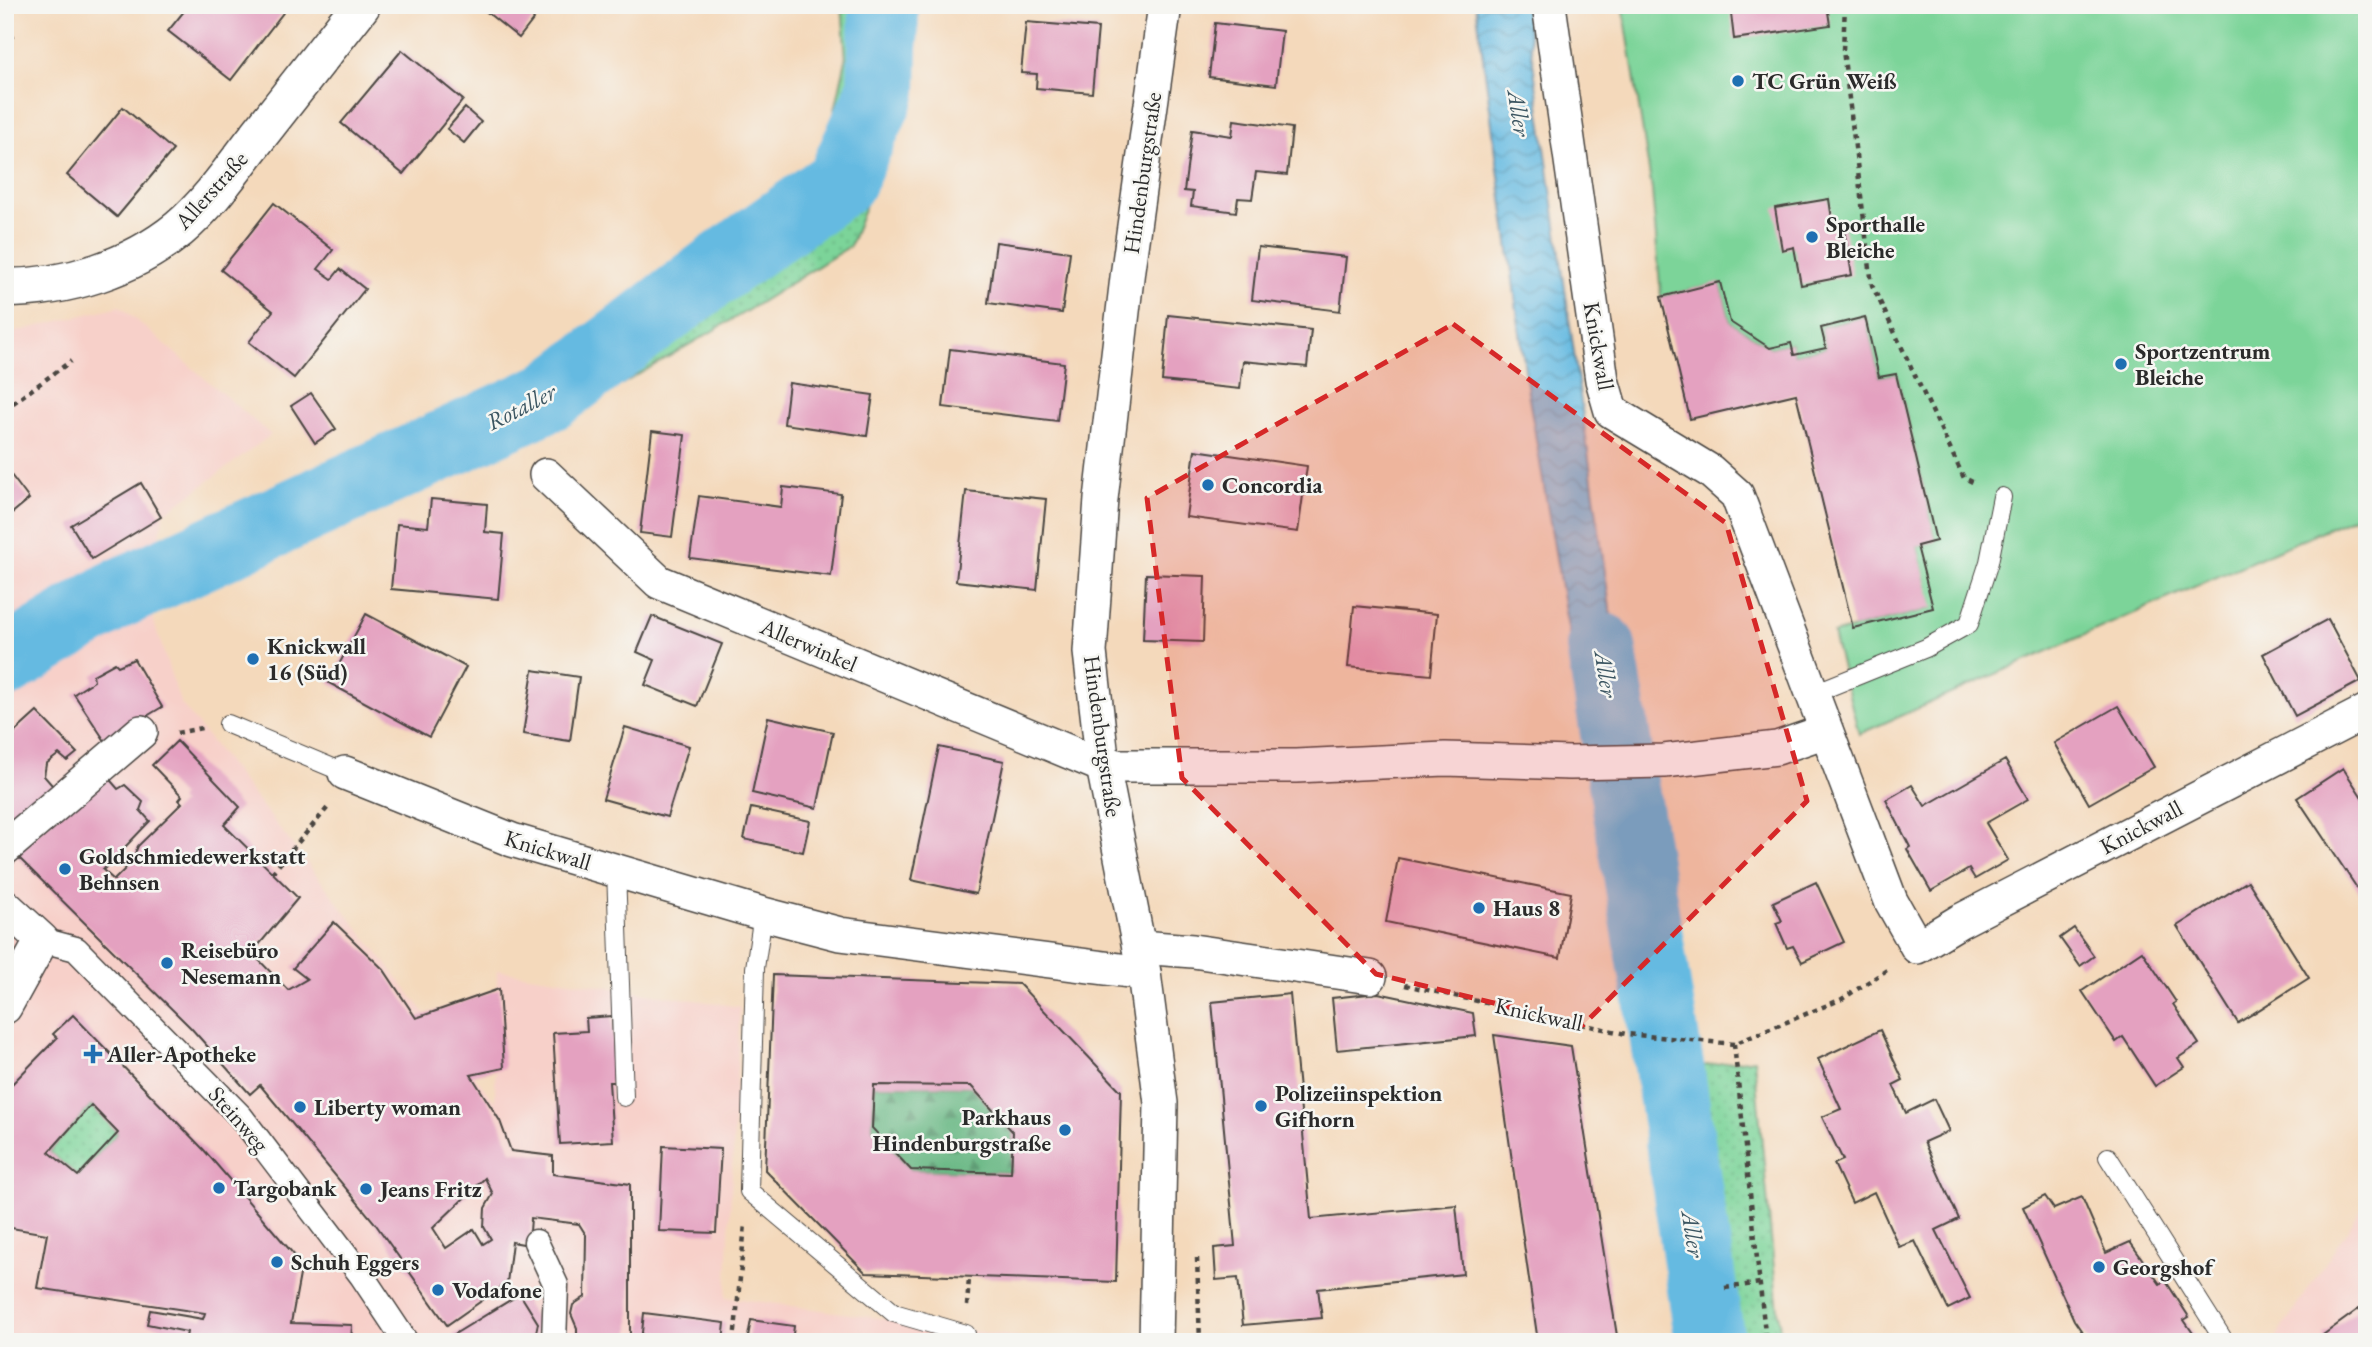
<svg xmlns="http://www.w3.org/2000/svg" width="2372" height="1347" font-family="'EB Garamond',serif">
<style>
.built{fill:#f7d0c9}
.green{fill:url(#green-dots);stroke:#548062;stroke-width:2}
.forest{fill:url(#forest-firs);stroke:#487056;stroke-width:2}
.pitch{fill:#7cd499;stroke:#548062;stroke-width:2}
.water{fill:url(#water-waves);stroke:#487286;stroke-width:2}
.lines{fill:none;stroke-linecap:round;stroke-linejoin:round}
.river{stroke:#65bae1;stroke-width:70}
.building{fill:#e4a1c0;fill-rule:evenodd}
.service-casing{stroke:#494541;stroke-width:20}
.pedestrian-casing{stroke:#494541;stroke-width:27}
.minor-casing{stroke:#494541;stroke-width:36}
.tertiary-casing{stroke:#494541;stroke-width:41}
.path{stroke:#494541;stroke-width:4.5;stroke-dasharray:5 5;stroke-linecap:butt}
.service{stroke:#fff;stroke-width:18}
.pedestrian{stroke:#fff;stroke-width:24}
.minor{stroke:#fff;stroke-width:33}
.tertiary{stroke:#fff;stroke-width:38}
.marked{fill:#d62828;fill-opacity:0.2;stroke:#d62828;stroke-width:5;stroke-dasharray:14 9;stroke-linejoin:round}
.poi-dot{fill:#1f6fb2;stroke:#f6f6f2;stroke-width:2.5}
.labels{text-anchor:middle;stroke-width:5;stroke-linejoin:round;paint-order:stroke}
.poi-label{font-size:23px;font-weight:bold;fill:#2b2b2b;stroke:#f6f6f2;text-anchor:start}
.street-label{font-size:23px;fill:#2b2b2b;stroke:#f6f6f2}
.water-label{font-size:24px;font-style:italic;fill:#3c5662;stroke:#f6f6f2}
</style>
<defs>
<pattern id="green-dots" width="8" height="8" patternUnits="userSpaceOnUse" patternTransform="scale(1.75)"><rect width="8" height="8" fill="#7cd499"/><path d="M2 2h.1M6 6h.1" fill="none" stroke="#6bb684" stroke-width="1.8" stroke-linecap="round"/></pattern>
<pattern id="forest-firs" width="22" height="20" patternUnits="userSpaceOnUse" patternTransform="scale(1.75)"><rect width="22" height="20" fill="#65b681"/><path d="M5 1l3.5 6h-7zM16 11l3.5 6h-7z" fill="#53946a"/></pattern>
<pattern id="water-waves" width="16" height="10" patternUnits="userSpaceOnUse" patternTransform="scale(1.75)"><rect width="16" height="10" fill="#65bae1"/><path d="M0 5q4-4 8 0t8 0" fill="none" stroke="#5397b7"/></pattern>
</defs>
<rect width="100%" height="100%" fill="#f6f6f2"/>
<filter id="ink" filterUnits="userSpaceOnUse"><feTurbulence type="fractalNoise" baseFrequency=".0143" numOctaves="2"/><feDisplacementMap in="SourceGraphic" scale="14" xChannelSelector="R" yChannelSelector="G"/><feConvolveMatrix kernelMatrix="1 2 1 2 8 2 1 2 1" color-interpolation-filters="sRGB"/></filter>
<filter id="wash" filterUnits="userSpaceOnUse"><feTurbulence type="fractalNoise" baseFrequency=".00686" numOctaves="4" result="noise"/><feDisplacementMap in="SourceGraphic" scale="28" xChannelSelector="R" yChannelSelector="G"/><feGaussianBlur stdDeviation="1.57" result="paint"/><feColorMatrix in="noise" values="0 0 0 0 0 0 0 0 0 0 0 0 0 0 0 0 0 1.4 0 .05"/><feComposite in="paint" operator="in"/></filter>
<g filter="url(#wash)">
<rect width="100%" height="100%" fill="#f4d9bb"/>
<g class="built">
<path d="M120,306L271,435L164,514L146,598L180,702L495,1102L497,970L740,1007L726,1297L1051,1342H5V359L15,332Z"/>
<path d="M2367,1200V1342H2273Z"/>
</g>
<g class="green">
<path d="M842,5H905L906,66L889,144L850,246L745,312L518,445L279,553L108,619L5,690V631L87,581L503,387L775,207L826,151L846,60Z"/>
<path d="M1754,1059L1781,1342H1736L1700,1066Z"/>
<path d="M91,1105L118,1133L78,1176L49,1152Z"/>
</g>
<path class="forest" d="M874,1085L971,1086L1013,1132L1011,1173L911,1170L872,1128Z"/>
<path class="pitch" d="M1623,5H2367V511L1859,734L1833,634L1932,608L1917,546L1936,541L1896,374L1879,377L1865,317L1821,327L1826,348L1794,355L1791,343L1770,348L1730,322L1720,283L1661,297L1652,190Z"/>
<path class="water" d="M1476,5H1525L1629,743L1587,741L1528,392Z"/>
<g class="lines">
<g class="river">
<path d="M1601,647L1669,1066L1710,1342"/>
<path d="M5,663L114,596L550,396L716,270L841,181L882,90L884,5"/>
</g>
</g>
<g id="blocks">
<g class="building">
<path d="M189,5H289L231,80L168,31Z"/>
<path d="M478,5H533L540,11L519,38Z"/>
<path d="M1730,5H1827L1830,25L1734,39Z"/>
<path d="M1026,22L1098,28L1092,93L1036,88L1037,74L1021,73Z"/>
<path d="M1215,23L1282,31L1276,85L1209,77Z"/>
<path d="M5,24L13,37L5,42Z"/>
<path d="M402,50L463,100L403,174L341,123Z"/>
<path d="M123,107L173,150L117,217L67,175Z"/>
<path d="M465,108L481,122L464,143L447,129Z"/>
<path d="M1234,120L1292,128L1287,175L1256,172L1252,199L1238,198L1236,212L1191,206L1193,192L1184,191L1192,130L1232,136Z"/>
<path d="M1829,199L1833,226L1843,224L1852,275L1801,285L1794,247L1782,250L1775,208Z"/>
<path d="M274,203L333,250L318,269L332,279L340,269L365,289L294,378L249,342L273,311L221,270Z"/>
<path d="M996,242L1070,252L1062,313L988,303Z"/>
<path d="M1258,247L1346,257L1340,311L1252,300Z"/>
<path d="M1720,282L1730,322L1770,348L1791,343L1794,355L1826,348L1821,328L1865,317L1879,377L1896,374L1936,541L1917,546L1933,608L1853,628L1796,394L1690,419L1661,297Z"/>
<path d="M1168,315L1311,330L1307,367L1243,361L1240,389L1162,381Z"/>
<path d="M950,349L1064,363L1057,421L943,407Z"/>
<path d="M789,383L873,395L867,436L784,424Z"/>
<path d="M311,393L336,429L315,443L291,406Z"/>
<path d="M652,431L685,435L672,537L640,533Z"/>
<path d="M1195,450L1307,466L1298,532L1186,517Z"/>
<path d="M5,467L29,499L5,519Z"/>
<path d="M141,483L161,517L92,559L71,525Z"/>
<path d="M783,487L841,494L831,576L690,558L699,496L781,507Z"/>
<path d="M966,491L1046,499L1037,590L956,581Z"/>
<path d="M431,499L487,504L485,532L504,534L498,599L391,589L397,524L428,527Z"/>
<path d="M1146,574L1205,576L1203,642L1143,640Z"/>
<path d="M1354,606L1437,614L1431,675L1348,667Z"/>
<path d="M366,614L466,667L429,737L329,683Z"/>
<path d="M652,616L722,644L697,706L645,685L655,660L637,652Z"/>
<path d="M2328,619L2361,681L2295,716L2263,654Z"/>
<path d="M134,659L162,707L105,741L74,694L94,681L93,675L115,663L118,666Z"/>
<path d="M533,670L579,677L570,741L523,734Z"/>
<path d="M2118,706L2154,767L2089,804L2054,743Z"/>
<path d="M37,712L77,753L67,761L59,754L46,764L44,776L59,793L5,843V741Z"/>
<path d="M768,717L833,732L817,808L752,793Z"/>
<path d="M625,727L689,746L667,817L603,799Z"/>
<path d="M177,741L240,807L224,825L298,898L252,953L288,990L307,979L293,968L334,922L384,970L416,1018L499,989L504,1068L471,1075L500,1121L511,1151L553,1156V1174L630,1184V1342H577V1328L571,1314L573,1305L585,1297L586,1235L579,1224L531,1218L529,1245L512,1242L507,1283L447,1325L374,1222L260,1085L250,1094L191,1028L14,853L105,774L118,789L125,785L143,802L140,810L150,821L103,870L114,880L131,863L138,846L182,803L179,800L182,796L152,765ZM485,1178L493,1194L485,1208L484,1227L491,1239L483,1244L474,1229L446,1248L433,1228Z"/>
<path d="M939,747L1004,761L976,894L911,880Z"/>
<path d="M2005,760L2028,799L1986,823L2008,860L1975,879L1969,869L1931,891L1907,849L1910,847L1886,800L1912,785L1925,806Z"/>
<path d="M2343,768L2367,805V903L2297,798Z"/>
<path d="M751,808L810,821L803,852L744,839Z"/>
<path d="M1398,858L1571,893L1560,958L1386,922Z"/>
<path d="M2248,881L2309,978L2238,1023L2177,926Z"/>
<path d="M1816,882L1844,942L1802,962L1793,946L1787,948L1776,923L1782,921L1773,902Z"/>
<path d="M2074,928L2094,956L2080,966L2060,938Z"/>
<path d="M2142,951L2176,1002L2173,1004L2199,1044L2178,1058L2184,1067L2155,1086L2123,1037L2116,1042L2082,991Z"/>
<path d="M773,975L1019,984L1121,1091L1116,1282L866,1273L765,1170ZM874,1085L971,1086L1013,1132L1011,1173L911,1170L872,1128Z"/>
<path d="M1378,993L1473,1013L1476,1036L1337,1050L1332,998Z"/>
<path d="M1290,994L1311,1219L1456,1205L1463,1274L1318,1289L1322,1318L1243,1325L1238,1278L1216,1280L1214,1248L1235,1246L1212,1002Z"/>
<path d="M73,1015L204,1150L302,1264L291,1323L352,1325L351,1342H249L220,1338V1342H185L187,1332L147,1324L150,1310L203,1319L205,1313L37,1288L47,1234L5,1227V1091L57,1038L53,1034ZM91,1105L118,1133L78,1176L49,1152Z"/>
<path d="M612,1016L615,1082H609L613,1141L560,1144L553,1033L587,1031L586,1018Z"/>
<path d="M1880,1030L1903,1080L1893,1085L1906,1113L1934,1099L1949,1131L1924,1142L1959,1219L1936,1230L1970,1298L1948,1309L1915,1241L1899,1247L1874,1192L1852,1203L1834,1164L1843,1160L1822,1117L1841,1109L1818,1059Z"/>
<path d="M1494,1035L1571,1046L1618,1342H1538Z"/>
<path d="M663,1146L721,1149L716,1233L659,1231Z"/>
<path d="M2045,1196L2054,1209L2082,1197L2106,1253L2130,1242L2160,1284L2165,1280L2189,1317L2184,1320L2199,1342H2089L2074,1320L2023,1207Z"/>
<path d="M520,1294L538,1323L534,1342H457L453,1335Z"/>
<path d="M2367,1303V1342H2328L2323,1335Z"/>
<path d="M644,1313L725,1323L723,1342H641Z"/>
<path d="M751,1320L794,1326L792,1342H747Z"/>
</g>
</g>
</g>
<g filter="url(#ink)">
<use href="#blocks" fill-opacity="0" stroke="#494541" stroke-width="2"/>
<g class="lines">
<g class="service-casing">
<g id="service">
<path d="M1812,694L1926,648L1969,624L1989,562L2002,497"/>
<path d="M228,724L345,773"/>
<path d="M616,870L624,1097"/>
<path d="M763,914L755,968L749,1191L894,1313L966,1334"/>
<path d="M2108,1157L2225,1342"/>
</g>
</g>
<g class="pedestrian-casing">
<g id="pedestrian">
<path d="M42,940L76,949L241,1117L362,1276L406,1342"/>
<path d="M536,1242L556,1285L554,1342"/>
</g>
</g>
<g class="minor-casing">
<g id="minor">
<path d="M1549,5L1602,380L1611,411L1710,471L1737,495L1891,901L1917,947L1960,921L2367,711"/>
<path d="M546,475L659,582L1103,766H1296L1445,759L1570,763L1664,761L1777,748L1826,731"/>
<path d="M345,773L512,840L763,914L840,934L1144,973"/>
<path d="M5,848L141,732"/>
<path d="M5,906L42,940L5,1007"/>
<path d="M1139,947L1193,951L1370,977"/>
<path d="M1156,1342L1161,1103L1144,973L1103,766L1090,652L1101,499L1128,269L1165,5"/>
</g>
</g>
<g class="tertiary-casing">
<path id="tertiary" d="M5,288C67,288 131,268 179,229C211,202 236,164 262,131C295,89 328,47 361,5"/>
</g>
<g class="path">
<path d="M1845,5L1843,50L1872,285L1964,478L1977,484"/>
<path d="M5,409L71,361"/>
<path d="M177,733L202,728"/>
<path d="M272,873L330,805"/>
<path d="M1405,985L1626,1034L1734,1044L1842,999L1890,968"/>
<path d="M1734,1044L1766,1342"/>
<path d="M1197,1258L1200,1342"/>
<path d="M1725,1288L1760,1283"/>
<path d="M967,1306L969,1278"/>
<path d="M734,1342L745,1224"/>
</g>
<use href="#service" class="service"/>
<use href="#pedestrian" class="pedestrian"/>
<use href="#minor" class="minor"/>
<use href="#tertiary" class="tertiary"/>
</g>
</g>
<path class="marked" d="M1453,324L1726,523L1807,801L1583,1025L1376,974L1182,778L1147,498Z"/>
<g class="poi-dot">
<circle cx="1738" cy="81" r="7"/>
<circle cx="1812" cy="237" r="7"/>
<circle cx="2121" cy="364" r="7"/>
<circle cx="1208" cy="485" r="7"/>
<circle cx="253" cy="659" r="7"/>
<circle cx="65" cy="869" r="7"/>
<circle cx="1479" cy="908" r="7"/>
<circle cx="167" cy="963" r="7"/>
<path d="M89.5 1043.5h7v7h7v7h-7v7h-7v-7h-7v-7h7z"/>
<circle cx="1261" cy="1106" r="7"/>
<circle cx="300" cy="1107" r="7"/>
<circle cx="1065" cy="1130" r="7"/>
<circle cx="219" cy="1188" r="7"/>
<circle cx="366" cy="1189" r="7"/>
<circle cx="277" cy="1262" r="7"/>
<circle cx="2099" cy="1267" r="7"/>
<circle cx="438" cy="1290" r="7"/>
</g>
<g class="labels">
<g class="poi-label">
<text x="1752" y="89">TC Grün Weiß</text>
<text x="1826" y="232">Sporthalle<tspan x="1826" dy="26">Bleiche</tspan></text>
<text x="2135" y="359">Sportzentrum<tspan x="2135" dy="26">Bleiche</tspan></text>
<text x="1222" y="493">Concordia</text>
<text x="267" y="654">Knickwall<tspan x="267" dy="26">16 (Süd)</tspan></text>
<text x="79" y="864">Goldschmiedewerkstatt<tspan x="79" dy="26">Behnsen</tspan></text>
<text x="1493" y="916">Haus 8</text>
<text x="181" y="958">Reisebüro<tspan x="181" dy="26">Nesemann</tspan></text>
<text x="107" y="1062">Aller-Apotheke</text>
<text x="1275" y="1101">Polizeiinspektion<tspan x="1275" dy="26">Gifhorn</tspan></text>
<text x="314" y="1115">Liberty woman</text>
<text x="1051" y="1125" text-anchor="end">Parkhaus<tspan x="1051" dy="26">Hindenburgstraße</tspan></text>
<text x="233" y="1196">Targobank</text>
<text x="380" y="1197">Jeans Fritz</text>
<text x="291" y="1270">Schuh Eggers</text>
<text x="2113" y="1275">Georgshof</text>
<text x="452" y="1298">Vodafone</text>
</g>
<g class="street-label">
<text transform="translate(1142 173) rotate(-82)" y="8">Hindenburgstraße</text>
<text transform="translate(211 190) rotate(-48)" y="8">Allerstraße</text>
<text transform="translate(1599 346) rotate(80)" y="8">Knickwall</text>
<text transform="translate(809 645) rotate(23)" y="8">Allerwinkel</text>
<text transform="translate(1103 736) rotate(82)" y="8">Hindenburgstraße</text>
<text transform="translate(2141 827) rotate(-28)" y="8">Knickwall</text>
<text transform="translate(548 850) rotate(17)" y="8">Knickwall</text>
<text transform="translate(1539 1014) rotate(12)" y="8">Knickwall</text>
<text transform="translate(239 1119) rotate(49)" y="8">Steinweg</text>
</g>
<g class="water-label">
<text transform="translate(1519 113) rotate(81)" y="8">Aller</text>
<text transform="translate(521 407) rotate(-27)" y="8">Rotaller</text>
<text transform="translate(1606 674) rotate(81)" y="8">Aller</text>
<text transform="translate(1693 1234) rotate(81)" y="8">Aller</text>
</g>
</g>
<rect width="2372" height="1347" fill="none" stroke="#f6f6f2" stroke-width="28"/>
</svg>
